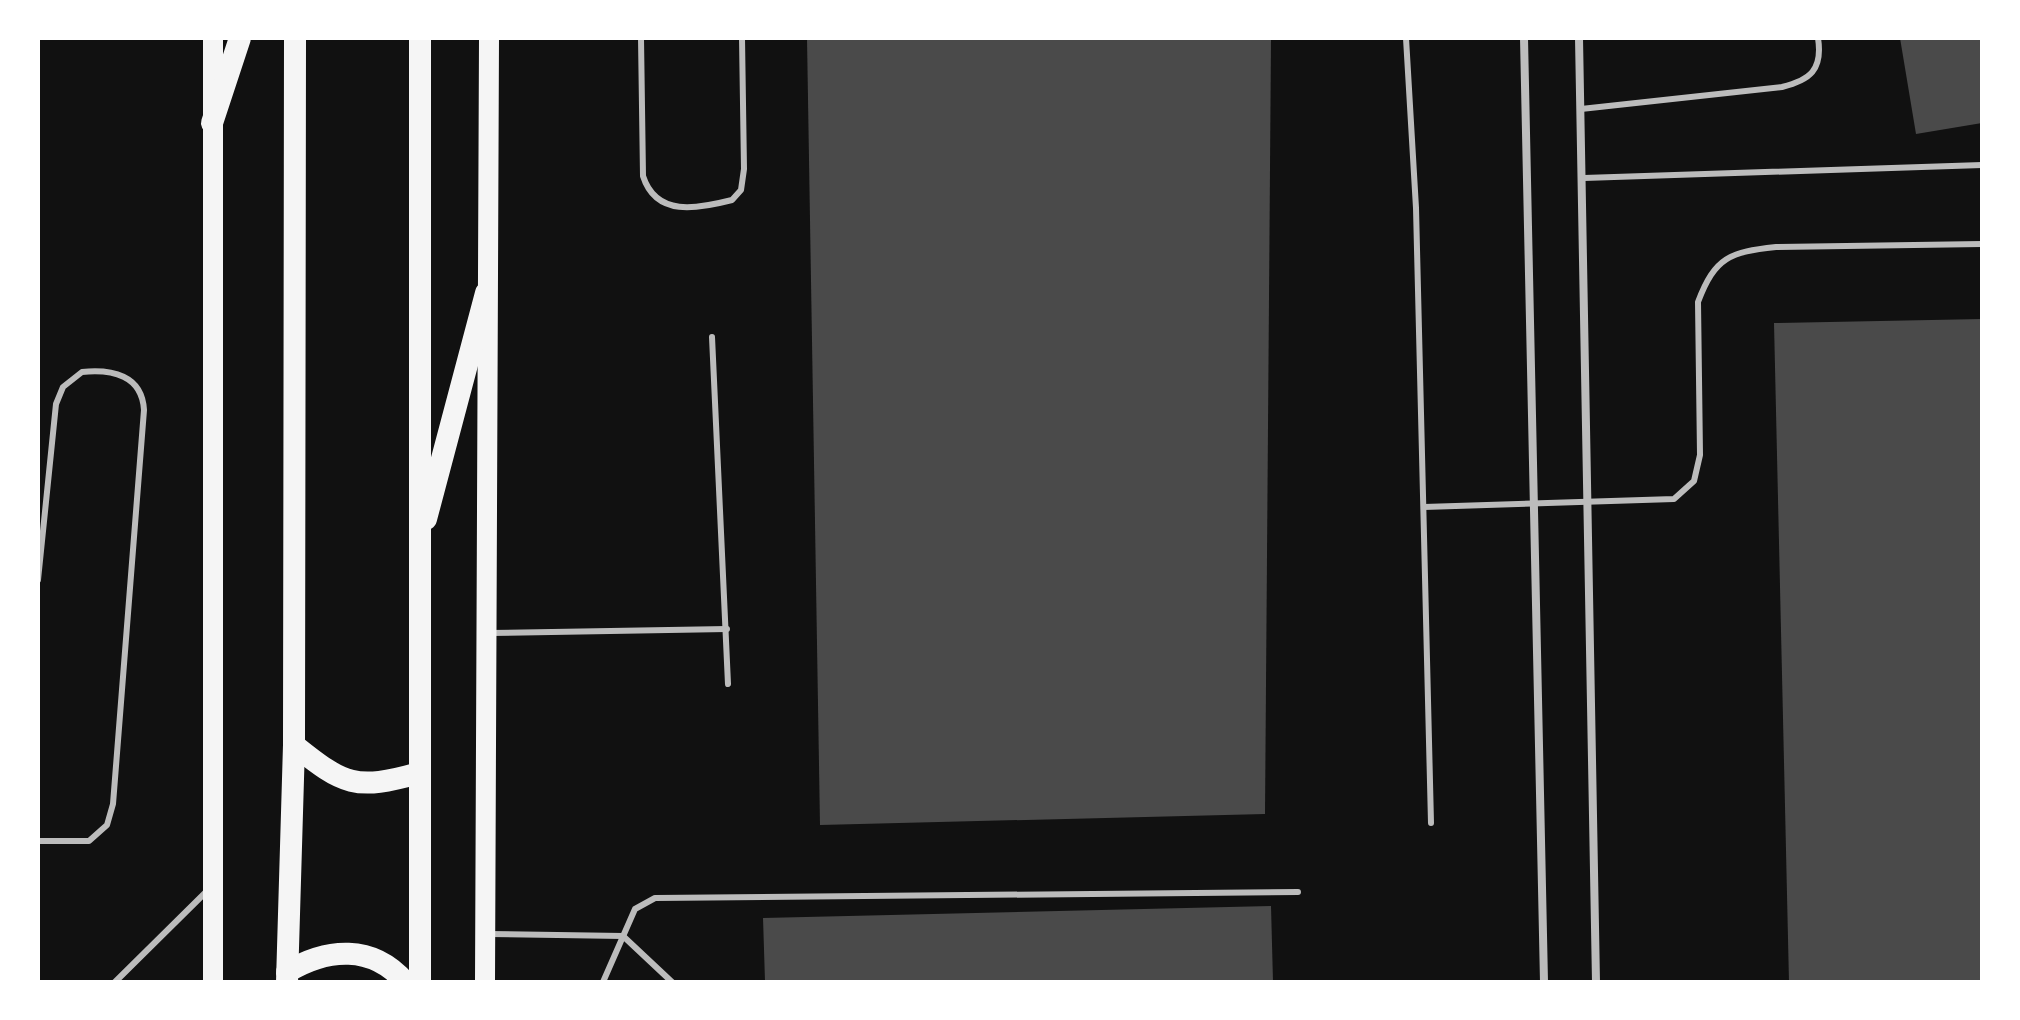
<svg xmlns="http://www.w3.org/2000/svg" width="2020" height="1020" font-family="Montserrat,sans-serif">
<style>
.building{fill:#4a4a4a}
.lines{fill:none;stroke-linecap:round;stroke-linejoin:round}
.service{stroke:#bcbcbc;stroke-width:6}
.minor{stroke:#bcbcbc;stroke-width:8}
.primary{stroke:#f5f5f5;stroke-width:20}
.trunk{stroke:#f5f5f5;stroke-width:22}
</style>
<rect width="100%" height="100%" fill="#111"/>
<g class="building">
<path d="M807,38H1271L1265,814L820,825Z"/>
<path d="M1900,38H1982V123L1916,134Z"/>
<path d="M1982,319V982H1789L1774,323Z"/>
<path d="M1271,906L1273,982H765L763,918Z"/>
</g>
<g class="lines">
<g class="service">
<path d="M641,38L643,176C656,217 697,209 732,200L741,190L744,169L742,38"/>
<path d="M1406,38L1416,208L1431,823"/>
<path d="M1581,109L1782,87C1810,80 1823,70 1818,38"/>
<path d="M1584,178L1982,165"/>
<path d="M712,337L728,684"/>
<path d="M1424,507L1674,499L1694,481L1700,455L1698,302C1715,257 1730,252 1776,247L1982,244"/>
<path d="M38,580L56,404L63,387L82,372C112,369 142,375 144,410L113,804L107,825L89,841H38"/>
<path d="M489,633L727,629"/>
<path d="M488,934L623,936L672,982"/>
<path d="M115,982L208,890"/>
<path d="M603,982L635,909L655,898L1298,892"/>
</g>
<g class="minor">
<path d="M1524,38L1544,982"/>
<path d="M1579,38L1596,982"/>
</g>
<g class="primary">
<path d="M213,982V38"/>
<path d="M485,982L489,38"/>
</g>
<g class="trunk">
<path d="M212,123L240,38"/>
<path d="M426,519L486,293"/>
<path d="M294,745C344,785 355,791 419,773"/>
<path d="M287,972C327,948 372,944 405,982"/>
<path d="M287,982L294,745L295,38"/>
<path d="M420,982V38"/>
</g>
</g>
<rect width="2020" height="1020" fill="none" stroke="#ffffff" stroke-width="80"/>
</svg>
